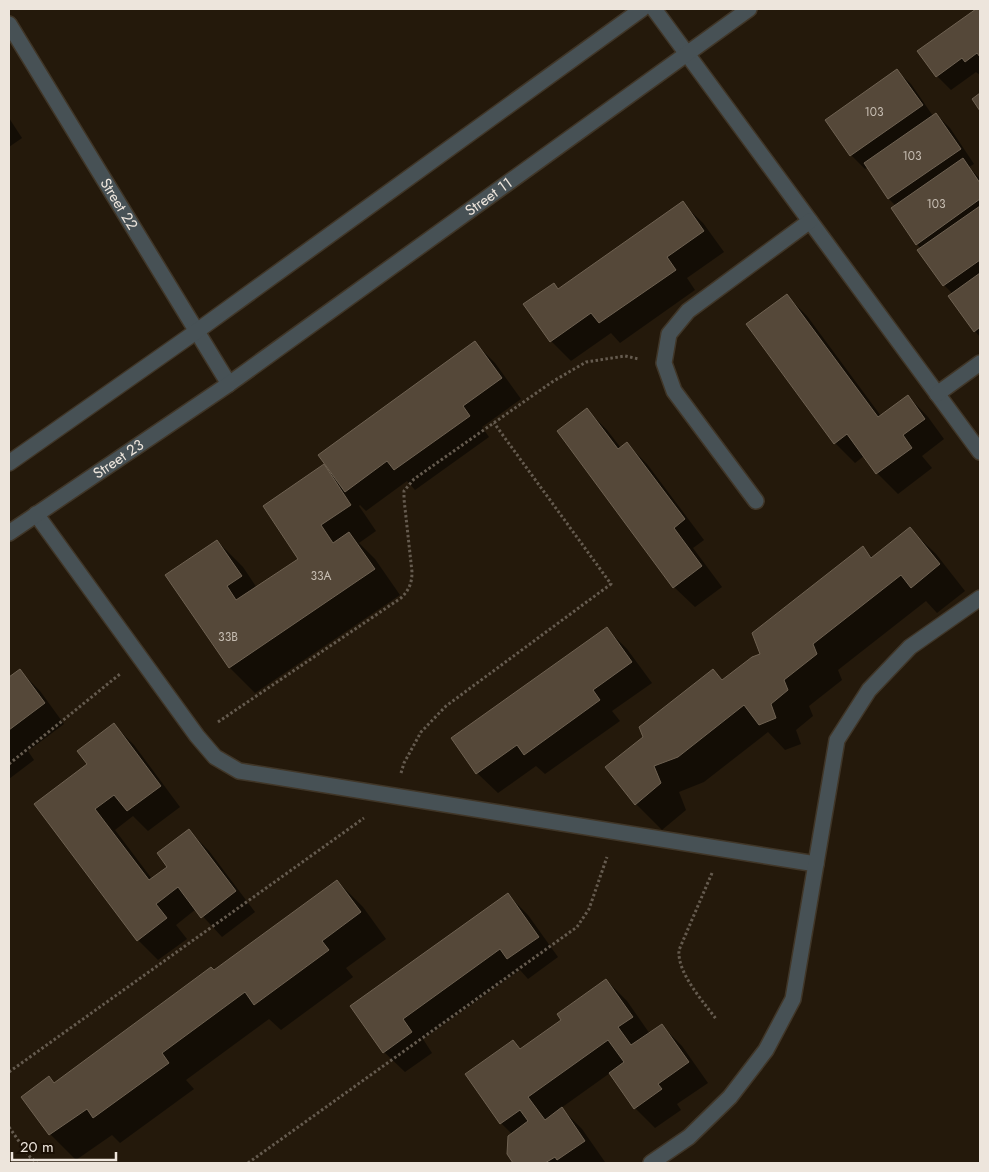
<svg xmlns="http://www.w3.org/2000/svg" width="989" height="1172" font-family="Jost,sans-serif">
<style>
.shadow{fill:#0007}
.building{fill:#554839;stroke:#6f6252}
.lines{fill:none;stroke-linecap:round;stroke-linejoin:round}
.minor-casing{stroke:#403628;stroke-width:18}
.path{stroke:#655b4f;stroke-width:3;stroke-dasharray:2.5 2.5;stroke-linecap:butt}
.minor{stroke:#475155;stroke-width:15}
.labels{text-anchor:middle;stroke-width:4;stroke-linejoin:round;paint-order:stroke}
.number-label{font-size:12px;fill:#c7beb3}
.street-label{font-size:15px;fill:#ede5dc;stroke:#1b1004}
</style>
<rect width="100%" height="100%" fill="#24190b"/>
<g class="shadow">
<path d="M979,9H980V75L976,72L951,90L937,76L919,52Z"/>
<path d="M897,71L911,84L933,116L936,114L950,128L974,164L969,167L980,179V337L975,331L953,294L944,285L921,249L917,244L896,206L889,199L868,167L865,169L851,155Z"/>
<path d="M9,118L22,138L9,147Z"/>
<path d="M682,203L703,223L724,252L687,278L695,290L620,343L611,333L571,361L551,341L559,290Z"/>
<path d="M787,296L807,316L881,416L908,396L928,417L944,439L922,456L932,468L898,494L877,473L864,456L855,463L835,443Z"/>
<path d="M475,343L495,363L521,399L482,427L489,437L415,490L407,481L366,511L360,505L359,506L376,531L359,543L375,559L400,595L255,693L230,668L217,541L243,567L257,588L300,559L323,466L332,474Z"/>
<path d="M587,410L607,430L621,448L627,444L647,464L704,540L693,548L722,587L695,607L674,587Z"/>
<path d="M910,529L936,554L965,591L937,613L926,601L838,670L842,680L809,706L813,716L796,730L801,744L785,750L768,732L704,782L679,792L686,810L662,830L636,804L644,738L713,670L724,681L762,655L863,548L873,558Z"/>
<path d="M607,629L627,649L652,683L612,711L620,721L545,774L536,766L498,793L477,773L453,739Z"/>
<path d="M19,670L40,691L64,724L28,751L34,760L9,779V678Z"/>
<path d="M114,725L134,745L180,807L148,831L133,816L115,830L152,879L168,867L189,831L209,851L255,912L222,937L196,909L176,925L187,939L158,960L138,940L36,804L89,764Z"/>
<path d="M337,881L363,907L386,939L346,968L353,977L281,1030L269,1019L186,1080L194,1089L120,1143L112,1135L76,1160L50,1134L23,1097L49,1078L55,1084L214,972Z"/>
<path d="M508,895L528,915L558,957L528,979L520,970L423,1039L432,1053L405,1072L384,1052L352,1006Z"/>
<path d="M606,980L627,1001L650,1034L662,1026L682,1046L708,1083L677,1104L681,1110L655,1128L635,1108L610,1073L561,1108L582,1129L605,1162L602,1163H515L508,1154L512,1134L501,1123L513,1042L521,1050L563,1020Z"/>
</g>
<g class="building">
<path d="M976,9H980V57L977,53L965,62L962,58L936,77L917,51Z"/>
<path d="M897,69L923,105L850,156L825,120Z"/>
<path d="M980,93V111L972,99Z"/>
<path d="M936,113L961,149L888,199L864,163Z"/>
<path d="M963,158L980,183V199L916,245L891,208Z"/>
<path d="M683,201L704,231L667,257L676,270L599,323L591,313L550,342L523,304L554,283L558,289Z"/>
<path d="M980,206V260L943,286L917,250Z"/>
<path d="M980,273V327L974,332L948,296Z"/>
<path d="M787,294L878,417L908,395L925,419L903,435L912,448L876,474L847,434L834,444L746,324Z"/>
<path d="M475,341L502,378L463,406L470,416L394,470L387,461L345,492L318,455Z"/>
<path d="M587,408L618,449L627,442L685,519L674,528L702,566L673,588L557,431Z"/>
<path d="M324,464L351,505L321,525L333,543L349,532L375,569L229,668L165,575L217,540L242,576L227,586L236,600L298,559L263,506Z"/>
<path d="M910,527L940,564L911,588L901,575L813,644L817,654L784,680L788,690L771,704L776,718L759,725L744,705L678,757L654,766L661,783L635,805L605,767L643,737L639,727L713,669L722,680L752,657L760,654L752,633L863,546L871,558Z"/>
<path d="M607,627L632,662L593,690L600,700L524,755L517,745L476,774L451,738Z"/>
<path d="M20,669L45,703L9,730V677Z"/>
<path d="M114,723L161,786L127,811L114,795L95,809L149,880L167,867L157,853L189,829L236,891L201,918L178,887L156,904L167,918L137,941L34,804L87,764L77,751Z"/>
<path d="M337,880L361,912L322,941L329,950L254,1005L245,992L162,1053L169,1063L93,1118L87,1109L49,1135L21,1097L49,1076L54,1083L211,967L214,970Z"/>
<path d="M508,893L539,937L507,959L500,949L403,1019L412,1032L383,1053L350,1006Z"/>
<path d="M606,979L633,1017L618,1027L631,1045L662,1024L689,1062L658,1084L662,1089L634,1109L609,1073L624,1062L608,1040L528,1097L545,1120L562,1107L585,1141L557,1160L555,1157L545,1163H513L507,1154L508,1136L528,1121L520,1110L500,1124L465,1074L513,1040L520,1049L561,1020L557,1014Z"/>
</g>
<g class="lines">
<g class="minor-casing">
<g id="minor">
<path d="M654,9L980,452"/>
<path id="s1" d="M9,24L229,384"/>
<path d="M937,394L980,363"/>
<path d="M9,463L197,331L642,9"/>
<path d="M756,501L674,391L664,363L669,334L688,311L810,221"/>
<path d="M36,514L197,736L215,757L239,771L816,864"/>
<path id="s2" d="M9,533L229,384L749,9"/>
<path d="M651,1163L689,1137L730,1097L766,1050L793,999L837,740L869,690L910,647L980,598"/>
</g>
</g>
<g class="path">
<path d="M218,722L401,598C409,590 412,583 412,572L404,499V491L414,479L552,382L586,362L625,356L639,359"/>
<path d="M9,764L120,674"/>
<path d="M401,773L404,763L421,732L446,706L611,584L494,423"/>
<path d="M712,873L679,950C677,973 703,1001 716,1019"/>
<path d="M9,1072L364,818"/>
<path d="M9,1127L30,1157L37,1163"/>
<path d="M248,1163L577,927L589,909L607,857"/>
</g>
<use href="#minor" class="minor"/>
</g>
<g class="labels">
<g class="number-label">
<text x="874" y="116">103</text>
<text x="912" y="160">103</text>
<text x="936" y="208">103</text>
<text x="321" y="580">33A</text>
<text x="228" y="641">33B</text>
</g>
<g class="street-label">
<text dy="5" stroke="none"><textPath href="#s2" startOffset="586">Street 11</textPath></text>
<text dy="5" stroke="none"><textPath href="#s1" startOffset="211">Street 22</textPath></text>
<text dy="5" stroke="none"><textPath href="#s2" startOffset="132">Street 23</textPath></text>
</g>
</g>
<rect width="989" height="1172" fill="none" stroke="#ede5dc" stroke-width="20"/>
<path d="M12 1152v8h104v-8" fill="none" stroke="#ede5dc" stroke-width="2.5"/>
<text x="20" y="1152" font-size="15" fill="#ede5dc" stroke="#1b1004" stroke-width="4" paint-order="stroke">20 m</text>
</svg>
